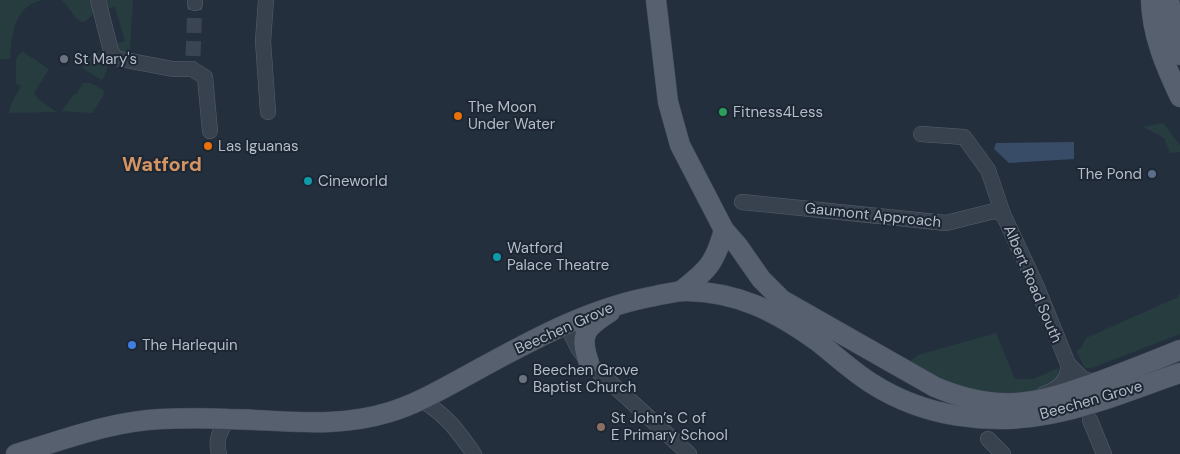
<svg xmlns="http://www.w3.org/2000/svg" width="1180" height="454" font-family="'DM Sans',sans-serif">
<style>
.green{fill:#263c3f}
.water{fill:#394c67}
.lines{fill:none;stroke-linecap:round;stroke-linejoin:round}
.minor-tunnel{stroke:#3a4453;stroke-width:15;stroke-dasharray:15 8;stroke-linecap:butt}
.minor-casing{stroke:#565f6c;stroke-width:16}
.major-casing{stroke:#414a57;stroke-width:21}
.minor{stroke:#38414e;stroke-width:15}
.major{stroke:#56606e;stroke-width:20}
.worship-dot{fill:#6b7280;stroke:#1d2633;stroke-width:2}
.leisure-dot{fill:#2e9e5b;stroke:#1d2633;stroke-width:2}
.food-dot{fill:#e8710a;stroke:#1d2633;stroke-width:2}
.service-dot{fill:#5c6f8a;stroke:#1d2633;stroke-width:2}
.culture-dot{fill:#0f9aa8;stroke:#1d2633;stroke-width:2}
.shop-dot{fill:#3f7fe0;stroke:#1d2633;stroke-width:2}
.education-dot{fill:#8d6e63;stroke:#1d2633;stroke-width:2}
.labels{text-anchor:middle;stroke-width:4;stroke-linejoin:round;paint-order:stroke}
.poi-label{font-size:15px;fill:#b4bcc9;stroke:#1d2633;text-anchor:start}
.street-label{font-size:15px;fill:#b4bcc9;stroke:#1d2633}
.district-label{font-size:20px;font-weight:bold;fill:#d59563;stroke:#1d2633}
</style>
<rect width="100%" height="100%" fill="#242f3e"/>
<g class="green">
<path d="M0,0H42C13,7 12,35 10,59H0Z"/>
<path d="M62,0H93C96,11 93,19 82,22L77,19Z"/>
<path d="M99,0H133L130,50L125,52H118L115,44L125,41L115,7L106,9Z"/>
<path d="M94,51L93,52H106C109,62 108,71 102,80L82,68Z"/>
<path d="M23,52L49,69L34,93L38,99L57,112L9,113L11,104L21,86L16,84V60L19,54Z"/>
<path d="M83,83H90L103,90L104,95L92,113L62,111L74,94L76,95Z"/>
<path d="M1163,123L1180,145V152L1170,153L1164,138L1143,127Z"/>
<path d="M759,265L794,297L839,324L854,328V332L895,355L910,361L918,355L996,333L1015,379H1033L1058,368L1060,378L1054,386L1045,390L1031,393L1009,395L967,393L942,385L838,327L781,292L764,274Z"/>
<path d="M1180,293V334L1092,368H1085L1076,351L1081,348L1086,338L1178,297Z"/>
</g>
<path class="water" d="M1074,142V159L1009,163L994,149L996,143Z"/>
<g class="lines">
<path class="minor-tunnel" d="M193,56L195,3"/>
<g class="minor-casing">
<g id="minor">
<path d="M98,0L111,51L115,58L173,69H192"/>
<path d="M266,0L263,41L268,112"/>
<path d="M195,3V0"/>
<path d="M192,69L205,77L210,131"/>
<path d="M921,134L964,137L988,170L1003,214L1036,285L1068,364"/>
<path d="M742,202L946,223L994,211L1003,214"/>
<path d="M566,324L578,348L589,363L689,454"/>
<path d="M1044,394C1058,389 1069,381 1068,364L1083,379L1096,382"/>
<path d="M422,400C448,417 457,430 474,454"/>
<path d="M1090,420L1104,454"/>
<path d="M988,439L1003,454"/>
<path d="M219,454C215,439 220,431 228,419"/>
</g>
</g>
<g class="major-casing">
<g id="major">
<path d="M656,0L668,102L680,145L724,230L738,246L761,279L782,300L935,387C961,398 988,405 1017,403C1045,401 1072,391 1098,382C1125,372 1153,361 1180,350"/>
<path d="M1151,0C1152,35 1165,65 1180,97"/>
<path d="M1169,0L1174,32L1180,55"/>
<path d="M681,291C708,270 715,263 724,230"/>
<path d="M589,363C579,334 585,328 610,312"/>
<path d="M16,454C63,440 112,421 161,419C184,418 207,418 229,419C285,420 335,429 390,412C417,404 442,389 468,375C528,342 588,308 655,296C665,294 676,291 686,291C738,292 775,311 817,341C835,355 852,371 871,383C924,417 989,426 1050,414C1094,406 1138,387 1180,373"/>
</g>
</g>
<use href="#minor" class="minor"/>
<use href="#major" class="major"/>
</g>
<g class="worship-dot">
<circle cx="64" cy="59" r="5"/>
<circle cx="523" cy="379" r="5"/>
</g>
<circle class="leisure-dot" cx="723" cy="112" r="5"/>
<g class="food-dot">
<circle cx="458" cy="116" r="5"/>
<circle cx="208" cy="146" r="5"/>
</g>
<circle class="service-dot" cx="1152" cy="174" r="5"/>
<g class="culture-dot">
<circle cx="308" cy="181" r="5"/>
<circle cx="497" cy="257" r="5"/>
</g>
<circle class="shop-dot" cx="132" cy="345" r="5"/>
<circle class="education-dot" cx="601" cy="427" r="5"/>
<g class="labels">
<g class="poi-label">
<text x="74" y="64">St Mary's</text>
<text x="468" y="112">The Moon<tspan x="468" dy="17">Under Water</tspan></text>
<text x="733" y="117">Fitness4Less</text>
<text x="218" y="151">Las Iguanas</text>
<text x="1142" y="179" text-anchor="end">The Pond</text>
<text x="318" y="186">Cineworld</text>
<text x="507" y="253">Watford<tspan x="507" dy="17">Palace Theatre</tspan></text>
<text x="142" y="350">The Harlequin</text>
<text x="533" y="375">Beechen Grove<tspan x="533" dy="17">Baptist Church</tspan></text>
<text x="611" y="423">St John’s C of<tspan x="611" dy="17">E Primary School</tspan></text>
</g>
<g class="street-label">
<text transform="translate(873 215) rotate(6)" y="5">Gaumont Approach</text>
<text transform="translate(1033 284) rotate(67)" y="5">Albert Road South</text>
<text transform="translate(564 328) rotate(-24)" y="5">Beechen Grove</text>
<text transform="translate(1091 400) rotate(-16)" y="5">Beechen Grove</text>
</g>
<g class="district-label">
<text x="162" y="171">Watford</text>
</g>
</g>
</svg>
